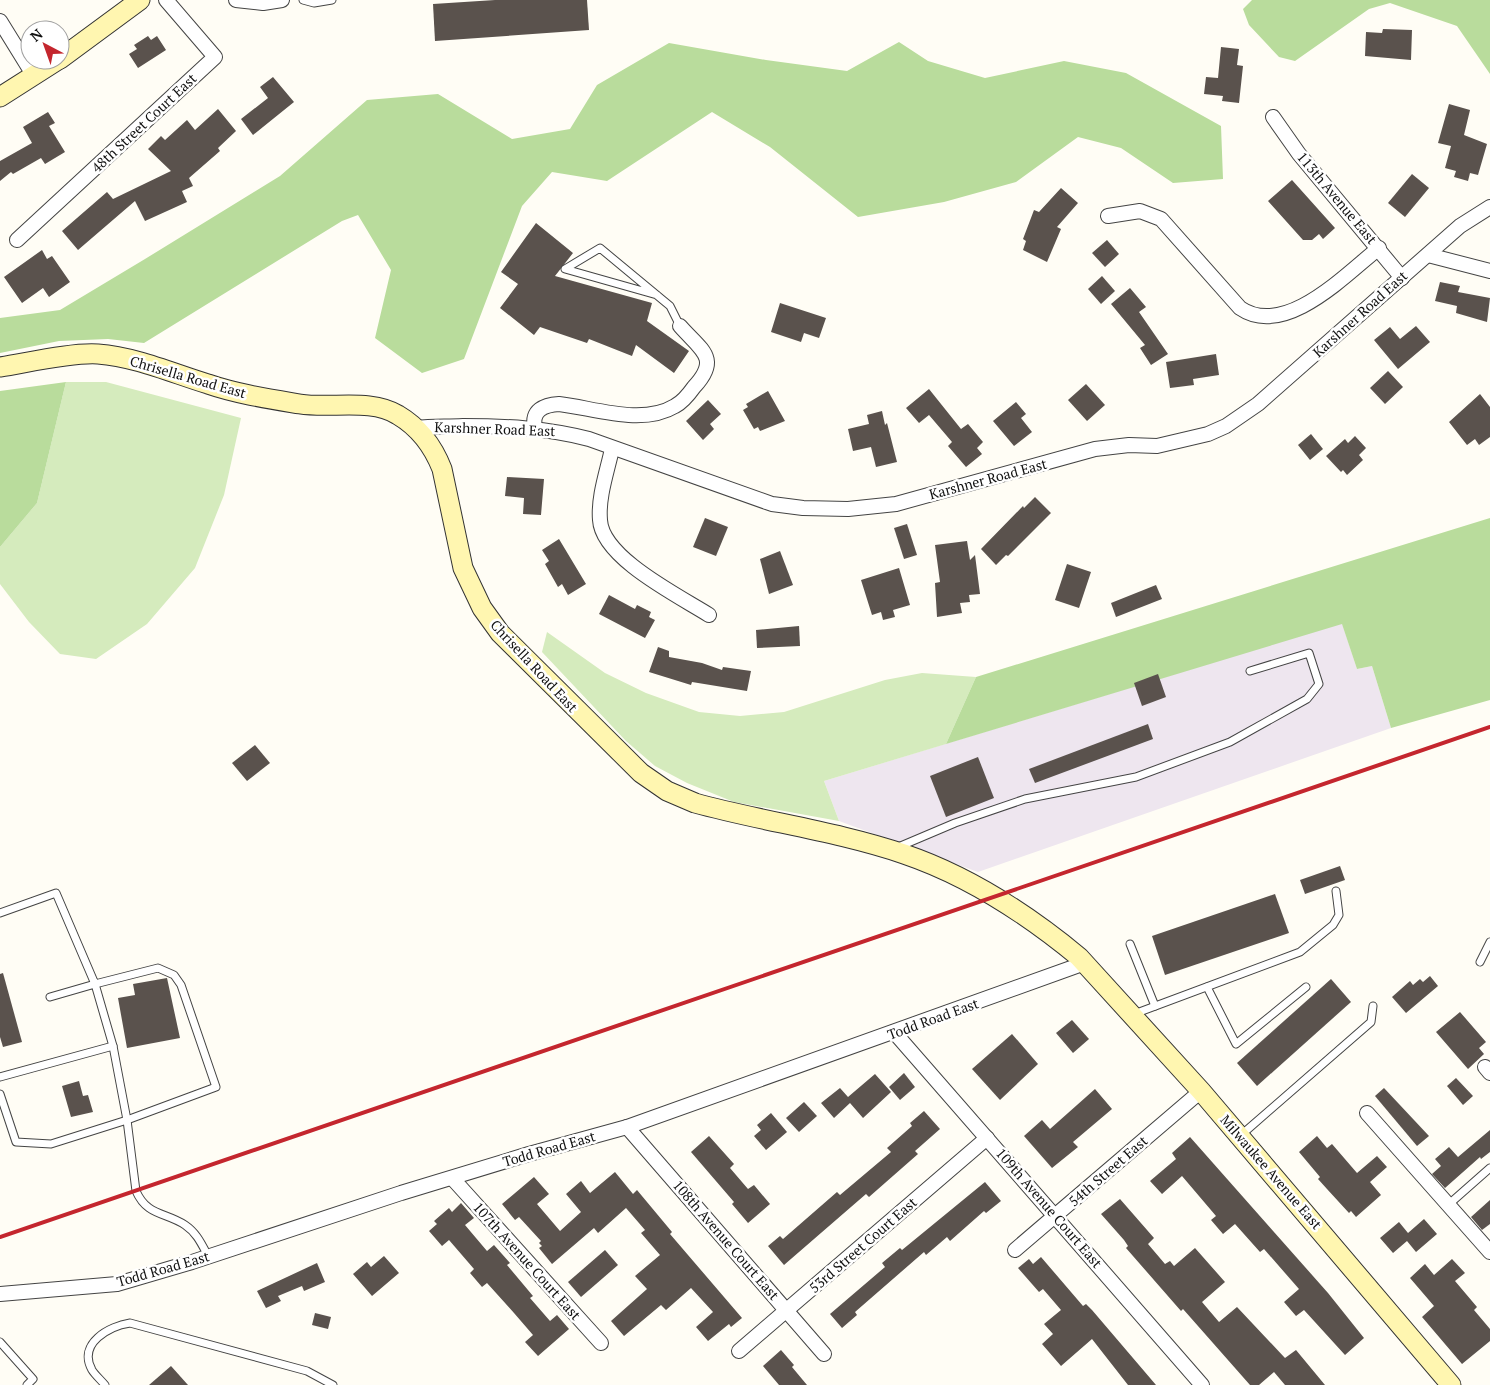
<svg xmlns="http://www.w3.org/2000/svg" width="1490" height="1385" font-family="'PT Serif',serif">
<style>
.industrial{fill:#eee6ef}
.green{fill:#d5ebbd}
.forest{fill:#b9dc9c}
.building{fill:#5a524d}
.lines{fill:none;stroke-linecap:round;stroke-linejoin:round}
.lane-casing{stroke:#444;stroke-width:9}
.street-casing{stroke:#444;stroke-width:16}
.secondary-casing{stroke:#333;stroke-width:21}
.lane{stroke:#fff;stroke-width:7}
.street{stroke:#fff;stroke-width:14}
.secondary{stroke:#fff6b0;stroke-width:19}
.rail{stroke:#c4262e;stroke-width:4}
.labels{text-anchor:middle;stroke-width:5;stroke-linejoin:round;paint-order:stroke}
.street-label{font-size:14px;fill:#111;stroke:#fff}
</style>
<rect width="100%" height="100%" fill="#fffdf5"/>
<path class="industrial" d="M1342,623L1357,669L1372,666L1391,728L978,872L839,821L824,781Z"/>
<g class="green">
<path d="M66,382H106L241,418L224,495L195,568L147,624L96,659L60,654L29,622L0,584V547L37,503Z"/>
<path d="M547,632L605,673L646,693L699,712L740,716L784,712L885,680L922,673L976,677L946,744L824,781L839,821L734,802L687,783L655,766L626,741L542,652Z"/>
</g>
<g class="forest">
<path d="M1252,0H1490V74L1457,26L1390,3L1369,9L1295,61L1279,57L1249,25L1243,9Z"/>
<path d="M899,42L928,61L985,78L1064,61L1126,73L1221,126L1223,179L1173,183L1121,148L1078,137L1016,182L944,202L858,217L770,147L712,112L607,181L552,172L522,206L464,359L422,373L375,338L391,270L358,215L342,221L144,343L108,339L59,341L0,353V318L60,310L145,259L280,176L367,100L438,94L512,139L570,129L597,85L669,43L766,60L847,71Z"/>
<path d="M66,382L37,503L0,547V391Z"/>
<path d="M1490,518V700L1391,728L1372,666L1357,669L1342,624L946,744L976,677Z"/>
</g>
<g class="building">
<path d="M495,0H587L589,30L435,41L433,4Z"/>
<path d="M1383,29L1412,30L1411,60L1365,56L1366,32L1382,33Z"/>
<path d="M148,36L151,40L157,36L166,50L138,68L129,54L137,49L134,45Z"/>
<path d="M1221,47L1239,49L1237,65L1243,66L1239,103L1222,101L1223,96L1204,94L1206,77L1218,78Z"/>
<path d="M273,77L294,102L253,135L241,119L268,98L260,87Z"/>
<path d="M1449,104L1470,110L1464,135L1487,144L1478,175L1470,173L1468,181L1454,177L1456,171L1445,168L1451,146L1438,143Z"/>
<path d="M218,109L236,131L218,148L220,151L189,178L193,186L182,191L187,202L145,221L135,201L78,250L62,231L107,192L113,199L171,171L148,149L161,136L165,140L187,120L195,130Z"/>
<path d="M48,112L55,123L49,126L65,152L45,164L41,158L13,174L11,172L0,181V161L32,143L23,127Z"/>
<path d="M1412,174L1429,188L1405,217L1388,203Z"/>
<path d="M1292,180L1335,228L1323,239L1319,234L1312,240H1303L1268,201Z"/>
<path d="M1061,188L1078,203L1057,227L1061,229L1047,262L1023,250L1026,241L1023,239L1034,210L1039,212Z"/>
<path d="M536,223L573,253L555,276L652,303L647,321L689,351L674,373L636,345L632,356L589,339L587,343L540,327L534,335L500,308L518,284L501,272Z"/>
<path d="M1107,240L1119,254L1105,267L1092,253Z"/>
<path d="M42,250L47,259L52,256L70,282L49,297L43,288L22,303L4,277Z"/>
<path d="M1102,276L1115,291L1101,304L1088,289Z"/>
<path d="M1440,282L1460,286L1458,292L1490,298L1487,322L1456,313L1457,306L1435,301Z"/>
<path d="M1130,288L1146,307L1139,312L1168,354L1151,365L1140,348L1145,345L1111,304Z"/>
<path d="M780,303L826,318L819,338L804,333L801,342L771,332Z"/>
<path d="M1416,326L1430,342L1398,369L1374,340L1390,327L1400,339Z"/>
<path d="M1216,354L1219,375L1193,379L1194,385L1170,388L1166,362Z"/>
<path d="M1388,371L1403,387L1385,404L1370,388Z"/>
<path d="M1086,384L1105,405L1087,421L1068,400Z"/>
<path d="M929,389L961,429L968,424L983,442L977,448L982,454L966,467L948,446L952,442L929,415L919,423L906,408Z"/>
<path d="M768,391L785,421L760,431L758,427L754,429L743,410L748,407L746,404Z"/>
<path d="M1480,394L1490,407V437L1479,445L1475,439L1467,445L1449,422Z"/>
<path d="M708,400L721,414L710,424L714,429L703,440L686,421Z"/>
<path d="M1016,402L1026,414L1021,418L1032,432L1014,446L993,421Z"/>
<path d="M882,411L885,425L887,423L897,462L876,467L871,447L853,451L848,429L869,424L867,415Z"/>
<path d="M1311,434L1323,449L1310,460L1298,445Z"/>
<path d="M1355,436L1366,448L1359,455L1363,460L1347,475L1343,470L1341,472L1326,456L1345,439L1348,443Z"/>
<path d="M507,477L544,479L541,515L523,514L524,498L505,496Z"/>
<path d="M1035,497L1051,513L1008,556L1006,555L996,565L981,549L1023,506L1024,508Z"/>
<path d="M705,518L728,527L716,556L693,547Z"/>
<path d="M907,524L917,555L904,559L894,528Z"/>
<path d="M559,539L586,584L568,595L562,584L558,587L545,564L549,561L542,550Z"/>
<path d="M967,541L970,560L975,555L980,594L969,595L970,602L960,603L962,613L937,617L935,583L940,582L935,545Z"/>
<path d="M780,551L793,585L769,594L760,559Z"/>
<path d="M1067,564L1091,572L1079,608L1055,600Z"/>
<path d="M899,568L910,605L893,610L895,617L883,620L881,612L872,615L861,580Z"/>
<path d="M1156,585L1162,599L1116,617L1111,603Z"/>
<path d="M609,595L635,609L637,605L651,612L649,617L655,620L645,638L599,614Z"/>
<path d="M799,626L800,646L757,648L756,630Z"/>
<path d="M658,647L669,651V657L702,663L722,670L723,667L751,671L747,691L692,682L691,685L649,672Z"/>
<path d="M1158,674L1166,697L1142,706L1134,683Z"/>
<path d="M1148,724L1153,739L1035,783L1029,769Z"/>
<path d="M255,745L270,763L247,781L232,763Z"/>
<path d="M978,757L994,798L946,817L930,776Z"/>
<path d="M1340,866L1345,880L1305,894L1300,880Z"/>
<path d="M1275,894L1289,933L1165,975L1152,936Z"/>
<path d="M3,973L22,1042L3,1047L0,1037V974Z"/>
<path d="M1430,976L1438,986L1406,1013L1392,997L1410,981L1413,985L1420,979L1423,982Z"/>
<path d="M167,978L180,1038L127,1048L118,998L135,995L133,984Z"/>
<path d="M1331,979L1351,1002L1257,1086L1237,1063Z"/>
<path d="M1460,1012L1486,1042L1479,1048L1484,1054L1468,1069L1436,1032Z"/>
<path d="M1072,1020L1089,1039L1073,1053L1056,1033Z"/>
<path d="M1012,1034L1038,1064L1000,1100L972,1069Z"/>
<path d="M904,1073L915,1087L900,1100L889,1087Z"/>
<path d="M875,1074L891,1092L863,1118L850,1103L834,1118L821,1103L840,1088L848,1097Z"/>
<path d="M1456,1078L1473,1096L1463,1105L1447,1086Z"/>
<path d="M79,1081L83,1096L88,1095L93,1112L71,1117L62,1086Z"/>
<path d="M1384,1088L1429,1136L1417,1146L1375,1096Z"/>
<path d="M1095,1089L1112,1109L1073,1142L1078,1147L1052,1168L1024,1136L1042,1120L1050,1129Z"/>
<path d="M804,1102L817,1116L799,1132L786,1118Z"/>
<path d="M924,1111L940,1129L915,1151L918,1154L869,1197L866,1194L784,1265L768,1246L780,1236L783,1239L837,1192L840,1195L891,1152L887,1148L912,1126L910,1123Z"/>
<path d="M771,1113L787,1132L766,1150L754,1136L761,1130L757,1125Z"/>
<path d="M1490,1130V1152L1481,1159L1480,1157L1445,1188L1432,1174L1441,1166L1435,1159L1449,1147L1458,1157Z"/>
<path d="M709,1136L734,1164L730,1168L748,1189L754,1185L770,1204L748,1223L732,1204L734,1202L691,1152Z"/>
<path d="M1317,1136L1327,1148L1332,1144L1357,1173L1377,1156L1387,1167L1370,1182L1381,1195L1356,1217L1351,1211L1349,1213L1327,1189L1318,1179L1320,1177L1299,1152Z"/>
<path d="M1190,1137L1328,1293L1364,1338L1345,1355L1304,1310L1296,1316L1284,1302L1299,1289L1264,1249L1260,1252L1235,1224L1223,1234L1211,1220L1216,1216L1182,1176L1162,1194L1150,1181L1176,1159L1172,1153Z"/>
<path d="M615,1172L633,1194L637,1190L672,1232L670,1234L742,1318L731,1327L729,1324L708,1341L696,1327L713,1312L691,1288L666,1310L661,1305L624,1336L611,1321L647,1289L635,1276L660,1255L641,1233L645,1230L626,1208L598,1233L594,1228L552,1264L539,1248L542,1246L539,1243L541,1241L519,1217L515,1220L502,1204L534,1177L549,1194L537,1204L560,1231L581,1212L566,1194L581,1181L590,1193Z"/>
<path d="M985,1182L1001,1201L986,1213L984,1211L950,1241L947,1237L926,1255L924,1252L855,1312L857,1315L842,1328L830,1314L885,1267L882,1263L900,1248L902,1250Z"/>
<path d="M1120,1199L1154,1238L1148,1244L1165,1264L1170,1261L1174,1266L1195,1248L1225,1282L1202,1302L1219,1322L1237,1307L1285,1358L1296,1350L1325,1385H1285L1274,1372L1259,1385H1250L1183,1309L1181,1311L1126,1248L1128,1246L1124,1240L1101,1214Z"/>
<path d="M1490,1200V1224L1482,1230L1471,1217Z"/>
<path d="M461,1203L474,1218L465,1225L487,1251L494,1245L510,1263L507,1265L533,1296L530,1298L550,1321L557,1315L569,1329L538,1356L525,1342L533,1335L514,1313L487,1283L482,1287L470,1273L474,1269L449,1240L442,1246L429,1231L437,1224L434,1221L449,1208L452,1212Z"/>
<path d="M1424,1219L1437,1234L1416,1252L1407,1241L1393,1253L1380,1238L1399,1222L1408,1233Z"/>
<path d="M605,1250L618,1265L581,1297L568,1282Z"/>
<path d="M384,1256L399,1273L372,1296L353,1274L367,1262L371,1267Z"/>
<path d="M1041,1257L1083,1306L1086,1304L1092,1310L1156,1385H1128L1092,1339L1061,1366L1042,1344L1053,1334L1044,1324L1061,1310L1043,1289L1039,1292L1018,1268L1029,1259L1033,1264Z"/>
<path d="M1452,1259L1465,1273L1455,1281L1477,1307L1474,1310L1490,1329V1341L1462,1364L1422,1317L1434,1306L1410,1278L1425,1264L1434,1275Z"/>
<path d="M317,1263L325,1282L304,1291L302,1286L278,1296L281,1301L266,1308L257,1291Z"/>
<path d="M315,1313L331,1317L328,1329L312,1325Z"/>
<path d="M781,1350L794,1365L792,1367L807,1385H779L763,1366Z"/>
<path d="M171,1366L188,1385H149Z"/>
</g>
<g class="lines">
<g class="lane-casing">
<g id="lane">
<path d="M303,0L314,3L332,0"/>
<path d="M657,295L565,269L600,248L670,306L680,326"/>
<path d="M896,848L955,823L1025,799L1136,777L1230,742L1307,699L1319,684L1309,653L1250,671"/>
<path d="M0,913L56,893L95,984L158,968L174,975L181,985L216,1087L127,1120L51,1144L16,1142L0,1094"/>
<path d="M1130,944L1155,1006"/>
<path d="M1480,962L1490,942"/>
<path d="M1207,987L1236,1044L1306,987"/>
<path d="M50,997L95,984L113,1046L127,1120L136,1191C147,1216 165,1212 185,1225C197,1233 202,1245 208,1256"/>
<path d="M1134,1014L1300,952L1333,925L1339,915L1336,891"/>
<path d="M0,1077L113,1046"/>
<path d="M1240,1136L1371,1022L1373,1006"/>
<path d="M1448,1205L1490,1168"/>
<path d="M0,1342L33,1379L27,1385"/>
<path d="M105,1385C101,1380 95,1375 92,1370C77,1343 110,1326 130,1323L307,1371L333,1385"/>
</g>
</g>
<g class="street-casing">
<g id="street">
<path d="M236,0L263,3L282,0"/>
<path d="M0,21L34,76"/>
<path d="M1273,117L1299,154L1402,278"/>
<path d="M1108,216L1140,211L1161,219L1240,308C1285,339 1346,274 1379,248"/>
<path d="M17,240L215,57L166,0"/>
<path d="M1428,255L1490,271"/>
<path d="M416,428C433,426 446,427 463,426C506,426 547,428 589,439L772,504L803,508L848,509L896,504L1095,449L1129,445L1157,446L1208,434L1226,426L1258,404L1460,226L1490,207"/>
<path d="M535,428C531,410 544,405 559,404C594,408 642,426 675,406C683,402 689,394 694,387C721,358 701,350 680,326"/>
<path d="M612,449C607,472 598,497 600,520C602,558 679,596 709,615"/>
<path d="M894,1032L1202,1385"/>
<path d="M1485,1067L1490,1073"/>
<path d="M1367,1113L1490,1252"/>
<path d="M627,1127L824,1354"/>
<path d="M453,1179L601,1343"/>
<path d="M1015,1250L1201,1091"/>
<path d="M0,1294L117,1284L192,1262L401,1193L529,1154L627,1127L1085,963"/>
<path d="M739,1351L987,1138"/>
</g>
</g>
<g class="secondary-casing">
<g id="secondary">
<path d="M60,59L140,0"/>
<path d="M0,97L58,60"/>
<path d="M0,367C26,363 73,352 98,354C136,357 172,373 208,384C237,394 270,399 300,404C331,409 371,398 398,415C420,428 433,446 442,469L463,568L482,608L500,633L641,773L667,791L695,803C764,822 836,831 904,854C969,876 1027,914 1079,957L1201,1091L1451,1385"/>
</g>
</g>
<use href="#lane" class="lane"/>
<use href="#street" class="street"/>
<use href="#secondary" class="secondary"/>
<path class="rail" d="M0,1237L1490,727"/>
</g>
<g class="labels">
<g class="street-label">
<text transform="translate(144 123) rotate(-43)" y="5">48th Street Court East</text>
<text transform="translate(1337 198) rotate(50)" y="5">113th Avenue East</text>
<text transform="translate(1360 314) rotate(-42)" y="5">Karshner Road East</text>
<text transform="translate(188 377) rotate(16)" y="5">Chrisella Road East</text>
<text transform="translate(495 429) rotate(2)" y="5">Karshner Road East</text>
<text transform="translate(988 479) rotate(-15)" y="5">Karshner Road East</text>
<text transform="translate(534 666) rotate(47)" y="5">Chrisella Road East</text>
<text transform="translate(933 1019) rotate(-20)" y="5">Todd Road East</text>
<text transform="translate(549 1149) rotate(-16)" y="5">Todd Road East</text>
<text transform="translate(1108 1171) rotate(-41)" y="5">54th Street East</text>
<text transform="translate(1271 1172) rotate(49)" y="5">Milwaukee Avenue East</text>
<text transform="translate(1049 1208) rotate(49)" y="5">109th Avenue Court East</text>
<text transform="translate(726 1240) rotate(49)" y="5">108th Avenue Court East</text>
<text transform="translate(863 1245) rotate(-41)" y="5">53rd Street Court East</text>
<text transform="translate(527 1261) rotate(48)" y="5">107th Avenue Court East</text>
<text transform="translate(163 1269) rotate(-16)" y="5">Todd Road East</text>
</g>
</g>
<g transform="translate(45 45) rotate(319)"><circle r="24" fill="#ffffff" stroke="#a0a0a0"/>
<path d="M0-4L9 19L0 12L-9 19Z" fill="#c4262e"/>
<text y="-8" font-size="14" font-weight="bold" text-anchor="middle" fill="#111111">N</text>
</g>
</svg>
